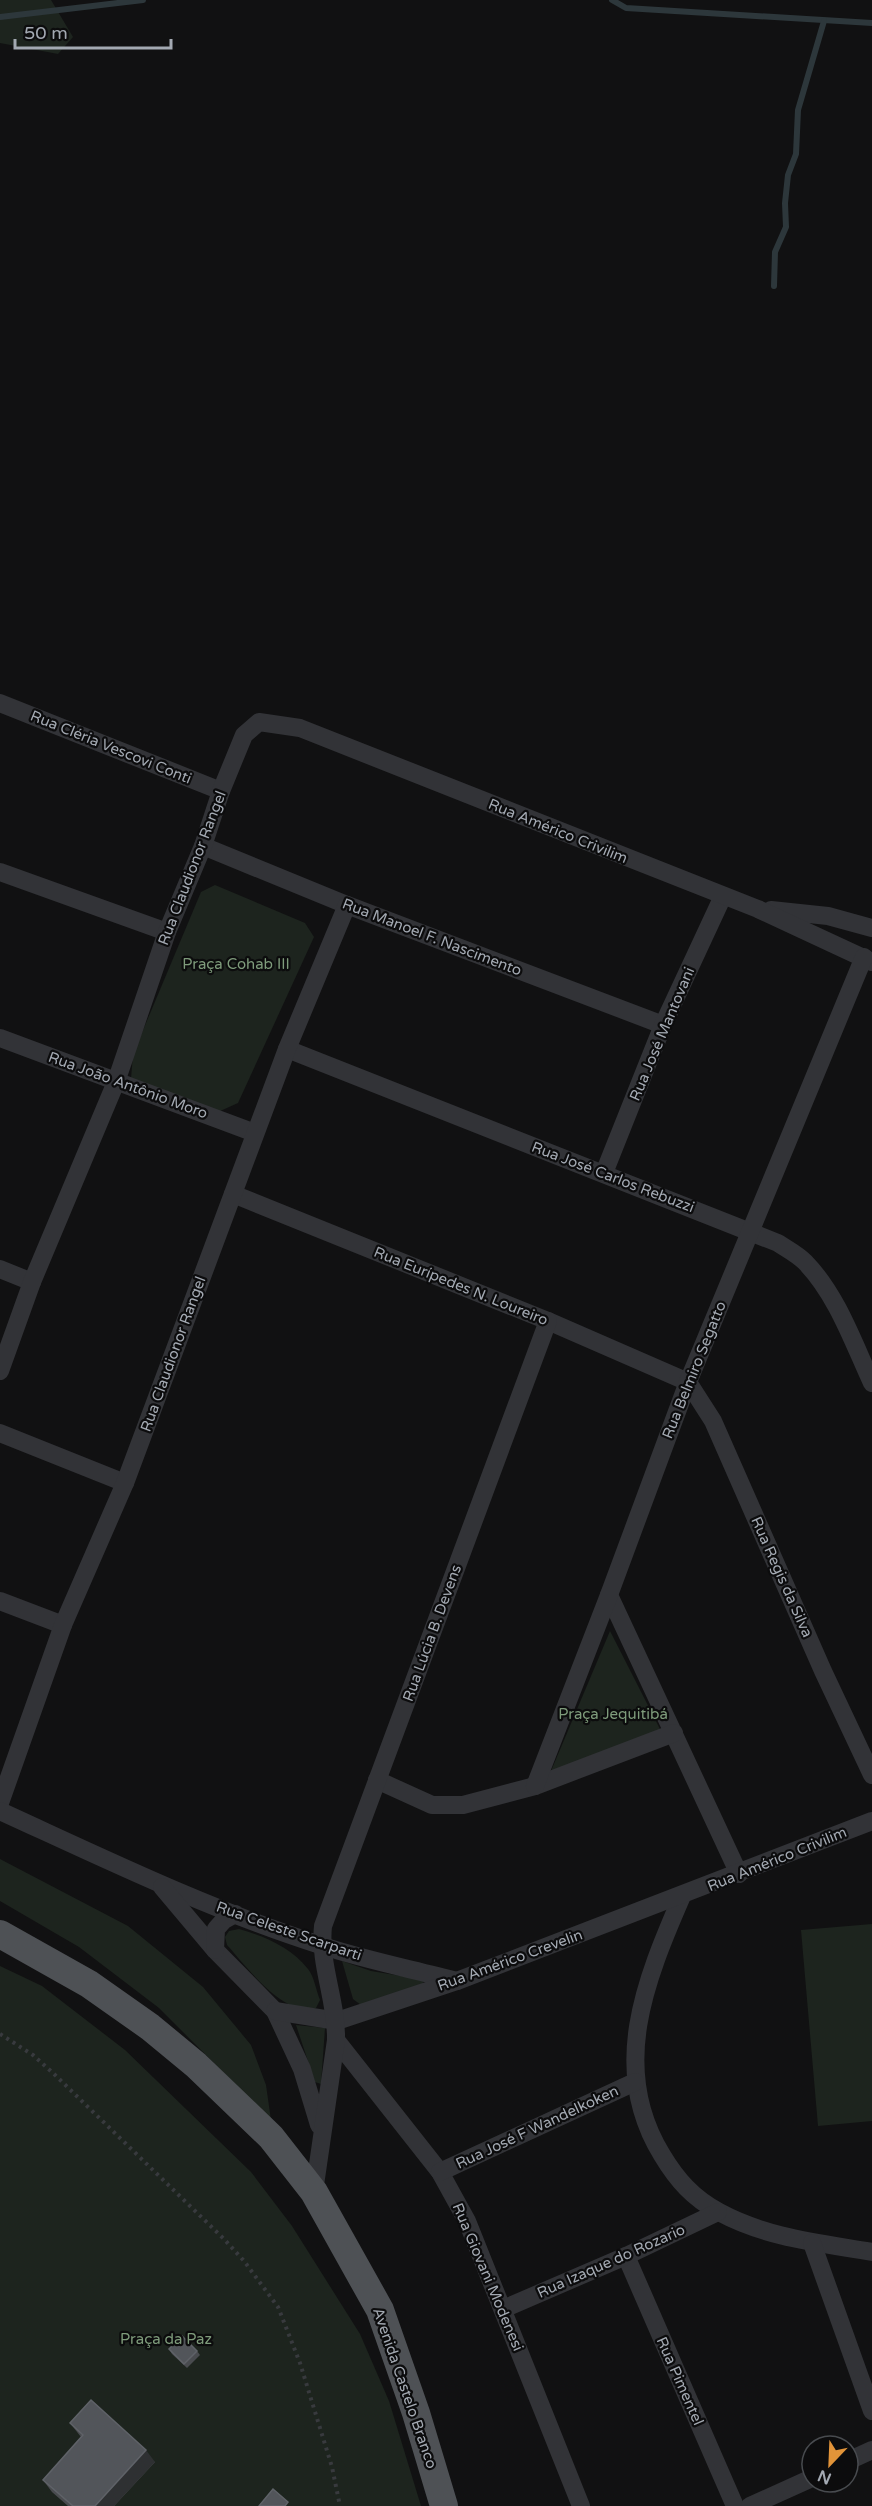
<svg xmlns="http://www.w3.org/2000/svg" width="872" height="2506" font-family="'Varela Round',sans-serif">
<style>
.green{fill:#1d241e}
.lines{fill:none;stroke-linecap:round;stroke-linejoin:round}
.stream{stroke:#2d373b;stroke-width:6}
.path{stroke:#383a3e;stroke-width:4;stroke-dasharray:3 4.5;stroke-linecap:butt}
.street{stroke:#323337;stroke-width:18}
.primary{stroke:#4e5155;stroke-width:28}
.wall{fill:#494b4f}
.shaded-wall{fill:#2e3032}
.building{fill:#52555a;stroke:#5f6268;stroke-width:1.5}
.labels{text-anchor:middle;stroke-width:4.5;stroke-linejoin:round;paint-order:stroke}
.street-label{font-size:15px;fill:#a3a9b2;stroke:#0c0c0d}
.park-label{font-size:15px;fill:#7e9b7b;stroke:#0c0c0d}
</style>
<rect width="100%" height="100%" fill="#111112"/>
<g class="green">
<path d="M0,0H51L73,37L58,54L0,43Z"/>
<path d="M215,885L305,923L314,937L238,1103L218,1112L131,1079L133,1054L201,892Z"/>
<path d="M610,1631L662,1733L551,1771Z"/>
<path d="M0,1859L128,1926L203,1987L251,2045L266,2085L271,2120L159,2008L79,1947L0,1901Z"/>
<path d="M872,1924V2121L818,2126L801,1930Z"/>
<path d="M239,1929C264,1936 291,1947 308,1969C314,1976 316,1990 320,2000L316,2008C283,2017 247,1967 227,1945L225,1937L229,1931Z"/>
<path d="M342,1961L371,1971L425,1980L419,1988L361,2005L353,1999Z"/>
<path d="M0,1966L42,1986L125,2050L251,2172L292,2226L360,2334L389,2401L421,2506H0Z"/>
<path d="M296,2025L325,2028L321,2084L315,2082Z"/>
</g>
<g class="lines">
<g class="stream">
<path d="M612,0L626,8L872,23"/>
<path d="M0,17L143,0"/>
<path d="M774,286L775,252L786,227L785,203L788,175L796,154L798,110L824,21"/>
</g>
<path class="path" d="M0,2034L33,2055L54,2074L224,2239L244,2261L278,2307L300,2363L332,2467L340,2506"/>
<g class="street">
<path d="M0,703L221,791"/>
<path d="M203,846L347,905L663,1025"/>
<path d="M0,872L167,932"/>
<path d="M771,910L828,916L872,928"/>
<path d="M0,1038L255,1133"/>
<path d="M287,1049L778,1243C787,1249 797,1254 805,1262C837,1295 853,1342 872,1383"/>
<path d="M604,1173L663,1025L723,896"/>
<path d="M233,1194L548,1321L688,1382L713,1421L823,1671L872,1775"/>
<path d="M0,1269L32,1282"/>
<path d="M0,1371L32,1282L116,1082L167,932L203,846L221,791L244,735L259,722L300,728L758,909L872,962"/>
<path d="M0,1433L125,1483"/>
<path d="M609,1595L739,1874"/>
<path d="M0,1601L63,1625"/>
<path d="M377,1780L432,1805H463L535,1786L674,1733"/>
<path d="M535,1786L609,1595L688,1382L864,957"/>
<path d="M0,1803L63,1625L125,1483L287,1049L347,905"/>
<path d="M0,1811C105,1859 210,1910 320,1945C365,1960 412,1969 457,1981"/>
<path d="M162,1887L215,1950L275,2011L302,2069L319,2125"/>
<path d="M682,1896C645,1981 609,2069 662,2155C677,2180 693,2198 719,2212C767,2238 820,2243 872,2252"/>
<path d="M215,1950L216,1929L224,1920L235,1914"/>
<path d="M275,2011L337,2021L457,1981L872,1821"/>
<path d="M336,2040L440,2172L467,2221L581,2506"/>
<path d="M440,2172L635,2082"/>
<path d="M314,2192L336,2040C337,2001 319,1965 323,1926L548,1321"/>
<path d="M812,2243L872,2411"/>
<path d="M626,2256L735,2506"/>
<path d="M503,2309L626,2256L718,2212"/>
<path d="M848,2461L872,2450"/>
<path d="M750,2506L812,2478"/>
</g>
<path class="primary" d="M0,1934L89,1984L150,2027L196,2065L271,2137L314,2192L380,2310L416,2413L444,2506"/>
</g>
<g class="wall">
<path d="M169,2349L197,2351L200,2355L187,2368L172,2354Z"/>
<path d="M70,2423L155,2462L114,2506H68L52,2492L43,2480L81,2437Z"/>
</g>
<path class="shaded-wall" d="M146,2450L155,2462L114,2506H95Z"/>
<g class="building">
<path d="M182,2336L197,2351L184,2364L169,2349Z"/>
<path d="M91,2400L146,2450L95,2506H73L43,2480L83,2435L70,2423Z"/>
<path d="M273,2489L288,2502L285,2506H259Z"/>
</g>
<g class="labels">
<g class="street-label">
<text transform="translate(111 747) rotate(22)" y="5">Rua Cléria Vescovi Conti</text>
<text transform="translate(558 831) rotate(22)" y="5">Rua Américo Crivilim</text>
<text transform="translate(192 868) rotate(-69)" y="5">Rua Claudionor Rangel</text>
<text transform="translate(432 937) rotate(21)" y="5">Rua Manoel F. Nascimento</text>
<text transform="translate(662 1034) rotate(-67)" y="5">Rua José Mantovani</text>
<text transform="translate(128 1085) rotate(20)" y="5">Rua João Antônio Moro</text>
<text transform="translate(613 1177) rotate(21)" y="5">Rua José Carlos Rebuzzi</text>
<text transform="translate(461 1286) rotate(22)" y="5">Rua Eurípedes N. Loureiro</text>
<text transform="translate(173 1354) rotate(-70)" y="5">Rua Claudionor Rangel</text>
<text transform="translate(694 1370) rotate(-68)" y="5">Rua Belmiro Segatto</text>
<text transform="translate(782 1577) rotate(66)" y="5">Rua Regis da Silva</text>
<text transform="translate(432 1633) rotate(-70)" y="5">Rua Lúcia B. Devens</text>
<text transform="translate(777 1859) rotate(-22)" y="5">Rua Américo Crivilim</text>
<text transform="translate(289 1931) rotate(19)" y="5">Rua Celeste Scarparti</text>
<text transform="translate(510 1960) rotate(-20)" y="5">Rua Américo Crevelin</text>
<text transform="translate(537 2127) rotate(-25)" y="5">Rua José F Wandelkoken</text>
<text transform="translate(611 2261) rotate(-24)" y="5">Rua Izaque do Rozario</text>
<text transform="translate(488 2277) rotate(67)" y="5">Rua Giovani Modenesi</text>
<text transform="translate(680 2381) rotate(66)" y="5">Rua Pimentel</text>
<text transform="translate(405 2388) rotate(71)" y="5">Avenida Castelo Branco</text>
</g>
<g class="park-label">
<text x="236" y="969">Praça Cohab III</text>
<text x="613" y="1719">Praça Jequitibá</text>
<text x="166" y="2344">Praça da Paz</text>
</g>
</g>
<g transform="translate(830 2464) rotate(203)"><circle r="28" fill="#0c0c0d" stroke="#484b4f" stroke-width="1.5"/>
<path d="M0-4.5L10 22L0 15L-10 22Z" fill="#e29439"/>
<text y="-9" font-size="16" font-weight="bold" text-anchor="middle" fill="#a3a9b2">N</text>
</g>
<path d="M15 39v9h156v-9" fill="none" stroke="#a3a9b2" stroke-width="3"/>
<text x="24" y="39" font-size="18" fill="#a3a9b2" stroke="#0c0c0d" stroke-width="4.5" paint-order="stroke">50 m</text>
</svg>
